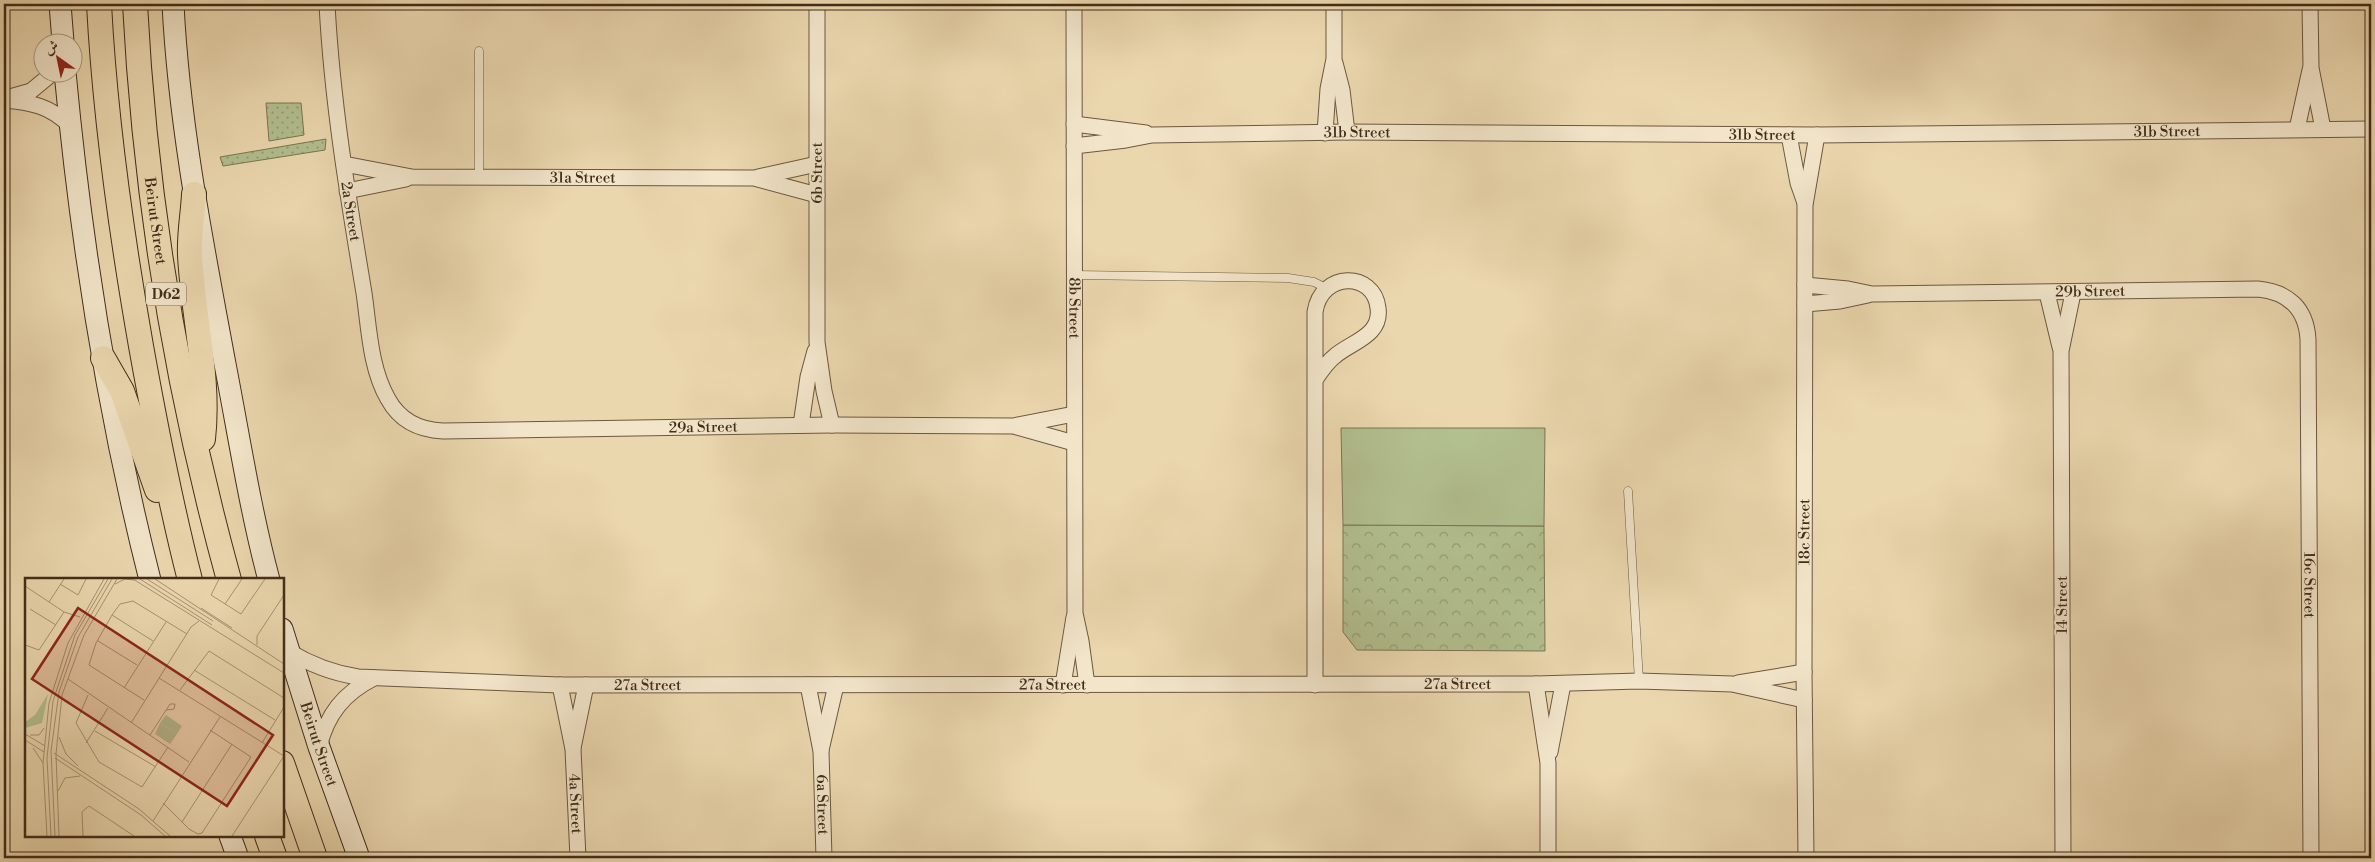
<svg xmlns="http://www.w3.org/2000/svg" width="2375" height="862" font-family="'Libre Bodoni',Amiri,serif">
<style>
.grass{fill:url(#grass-dots);stroke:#7a7654}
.park{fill:url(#park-crowns);stroke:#7a7654}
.pitch{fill:#b2bf8f;stroke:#7a7654}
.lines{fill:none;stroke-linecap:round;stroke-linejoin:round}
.service-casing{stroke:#6c583f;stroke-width:9}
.minor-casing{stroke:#6c583f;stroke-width:17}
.secondary-casing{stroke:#412d1a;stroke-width:23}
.primary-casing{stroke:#412d1a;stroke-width:26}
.service{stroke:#f2e5ca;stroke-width:8}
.minor{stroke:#f2e5ca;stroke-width:15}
.secondary{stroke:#f2e5ca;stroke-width:21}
.primary{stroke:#ebd7ae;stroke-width:24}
.labels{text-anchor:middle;stroke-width:4;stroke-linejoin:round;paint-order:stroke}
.shield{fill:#f2e5ca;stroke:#76644f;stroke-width:1}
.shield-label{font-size:14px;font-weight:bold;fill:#412d1a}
.street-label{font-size:15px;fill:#412d1a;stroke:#f2e5ca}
.inset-road{fill:none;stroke:#a79373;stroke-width:1}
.view{fill:#8f2418;fill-opacity:0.15;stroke:#8f2418;stroke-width:2.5}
.inset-edge{fill:none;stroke:#412d1a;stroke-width:2.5}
</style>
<defs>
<pattern id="grass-dots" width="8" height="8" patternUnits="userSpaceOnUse" patternTransform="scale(1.25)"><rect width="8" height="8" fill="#b2bf8f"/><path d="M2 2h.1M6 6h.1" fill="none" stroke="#929c74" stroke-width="1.8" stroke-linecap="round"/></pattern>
<pattern id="park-crowns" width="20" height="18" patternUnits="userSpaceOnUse" patternTransform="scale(1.25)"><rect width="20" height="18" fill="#b2bf8f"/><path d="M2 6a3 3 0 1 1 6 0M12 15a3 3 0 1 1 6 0" fill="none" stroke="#929c74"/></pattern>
</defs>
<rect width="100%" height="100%" fill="#ebd7ae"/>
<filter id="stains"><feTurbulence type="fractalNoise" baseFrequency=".004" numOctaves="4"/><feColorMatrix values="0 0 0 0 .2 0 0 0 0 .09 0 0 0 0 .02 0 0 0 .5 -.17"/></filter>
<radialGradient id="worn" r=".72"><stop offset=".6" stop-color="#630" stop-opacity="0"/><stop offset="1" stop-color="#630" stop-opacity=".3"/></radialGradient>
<g class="grass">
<path d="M266,103H301L304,135L269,141Z"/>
<path d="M326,139L325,150L223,166L220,157Z"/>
</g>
<path class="park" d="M1343,525L1544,526L1545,651L1357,650L1343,632Z"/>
<path class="pitch" d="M1341,428H1545L1544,526L1343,525Z"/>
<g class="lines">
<g class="service-casing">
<g id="service">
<path d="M479,177V51"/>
<path d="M1074,275L1288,278L1314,282L1326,288"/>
<path d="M1628,491L1639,681"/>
</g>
</g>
<g class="minor-casing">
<g id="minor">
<path id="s1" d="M327,4C332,101 348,197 364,293C369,327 370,368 388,399C400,421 419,430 443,431L832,425L1013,426L1074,414"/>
<path d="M817,4V342L824,391L832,425"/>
<path id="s2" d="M1074,4L1075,613L1081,641L1087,685"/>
<path d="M2310,4L2311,68L2323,129"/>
<path d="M1335,63L1342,90L1347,132"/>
<path d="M10,97L31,91L54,72"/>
<path d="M4,100C30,102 51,106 70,126"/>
<path d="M1074,124L1146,133"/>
<path d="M2297,129L2310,70"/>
<path d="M1325,133L1328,89L1334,59V4"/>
<path d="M1789,135L1798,183L1805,203"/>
<path id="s3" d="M1074,146L1126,140L1152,135L1347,132L1817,135L2371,129"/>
<path id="s4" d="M344,164L412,177L754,178L817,195"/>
<path d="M758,177L817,164"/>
<path d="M347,191L406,179"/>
<path id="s5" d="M1805,285L1848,289L1872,294L2258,289C2289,292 2306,309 2308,339L2311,858"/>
<path d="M2047,293L2060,347"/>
<path d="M1805,304L1840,301L1868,295"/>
<path d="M801,425L808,377L815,351"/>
<path d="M1017,427L1074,443"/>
<path id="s6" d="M288,651C311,665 332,673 358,677L560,685L1536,684L1639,681L1732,684L1804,700"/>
<path d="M1738,683L1804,672"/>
<path d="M1536,684L1548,763V858"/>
<path id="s7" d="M560,685L573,749L578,858"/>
<path id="s8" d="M808,685L821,751L824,858"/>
<path d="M1063,685L1074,617"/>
<path d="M1315,685V312C1321,271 1374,271 1378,308C1382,336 1351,342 1335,356C1327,362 1321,371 1315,380"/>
<path d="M319,747C327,714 344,693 374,678"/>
<path d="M573,748L586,685"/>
<path d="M821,750L836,685"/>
<path d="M1550,752L1563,684"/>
<path id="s9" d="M1806,858L1804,672L1805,205L1817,135"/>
<path d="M2063,858L2061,351L2073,293"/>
</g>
</g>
<g class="secondary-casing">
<g id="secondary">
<path d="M60,4L63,42"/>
<path d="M173,4C179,125 203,245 225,364C239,436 250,509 269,580"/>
<path d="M65,72C81,243 108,414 150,580"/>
<path id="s10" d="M282,629L319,747L359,858"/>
<path d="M230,836L238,858"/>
</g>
</g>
<g class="primary-casing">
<g id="primary">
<path d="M99,4C105,119 121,232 141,346C155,424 170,502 190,580"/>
<path id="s11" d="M135,4C145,199 177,391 229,580"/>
<path d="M194,194C193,215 189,234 190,255C193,317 210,378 203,439"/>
<path d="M103,358L122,391L157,490"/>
<path d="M282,763L315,858"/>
<path d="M267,836L275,858"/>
</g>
</g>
<use href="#service" class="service"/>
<use href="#minor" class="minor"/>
<use href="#secondary" class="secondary"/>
<use href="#primary" class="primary"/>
</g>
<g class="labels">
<rect class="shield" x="146" y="282.5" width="40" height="23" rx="4"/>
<g class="shield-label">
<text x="166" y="299">D62</text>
</g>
<g class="street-label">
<text dy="5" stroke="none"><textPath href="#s3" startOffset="1094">31b Street</textPath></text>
<text dy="5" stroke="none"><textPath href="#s3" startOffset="284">31b Street</textPath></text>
<text dy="5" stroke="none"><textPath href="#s3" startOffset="689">31b Street</textPath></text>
<text transform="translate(817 173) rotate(-90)" y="5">6b Street</text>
<text dy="5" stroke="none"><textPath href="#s4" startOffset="240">31a Street</textPath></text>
<text dy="5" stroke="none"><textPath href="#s1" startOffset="209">2a Street</textPath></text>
<text dy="5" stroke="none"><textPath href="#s11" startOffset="218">Beirut Street</textPath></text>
<text dy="5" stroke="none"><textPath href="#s5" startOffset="286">29b Street</textPath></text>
<text dy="5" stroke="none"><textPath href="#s2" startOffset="304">8b Street</textPath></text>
<text dy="5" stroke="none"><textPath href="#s1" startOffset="728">29a Street</textPath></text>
<text dy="5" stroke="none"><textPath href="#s9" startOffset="326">18c Street</textPath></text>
<text dy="5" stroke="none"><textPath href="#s5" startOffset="778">16c Street</textPath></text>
<text transform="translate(2062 605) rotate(-90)" y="5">14 Street</text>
<text dy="5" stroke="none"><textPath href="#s6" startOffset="1175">27a Street</textPath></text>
<text dy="5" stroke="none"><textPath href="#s6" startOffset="365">27a Street</textPath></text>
<text dy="5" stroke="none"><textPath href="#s6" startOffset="770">27a Street</textPath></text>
<text dy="5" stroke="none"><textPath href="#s10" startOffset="121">Beirut Street</textPath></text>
<text dy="5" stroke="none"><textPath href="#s7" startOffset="120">4a Street</textPath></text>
<text dy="5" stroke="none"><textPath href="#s8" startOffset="121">6a Street</textPath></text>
</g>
</g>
<g transform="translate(25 578)">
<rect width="259" height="259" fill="#ebd7ae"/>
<path d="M23,116L17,145L0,150V144L10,137Z" fill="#b2bf8f"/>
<path d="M135,145L152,156L145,166L130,156Z" fill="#b2bf8f"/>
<path d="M141,137L157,148L152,156L135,145Z" fill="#b2bf8f"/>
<path class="inset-road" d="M108,1L259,95M115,1L187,47M122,1L188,43M130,1L259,86M194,1L186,17L216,36L240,1M35,6L53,17L61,1M90,6L100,1L109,2M0,8L39,34L55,39M24,24L39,1M200,26L217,1M176,30L207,50M5,31L31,47M87,37L128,63M73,63L112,87M0,67L14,72L39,34M232,67V58L259,17M169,92L250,142M134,100L259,178M43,101L164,184M99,110L141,44M155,112L184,73L259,120M63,117L51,145L74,184L117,209L143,169M119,122L64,87L71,65L87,37L95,26L108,23L162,56M106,145L166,49L174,43M70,153L131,189M0,156L20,168M5,157H14L19,150M125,157L145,126H150L149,131L141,132M34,159L41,176L53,188M0,162L19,174M61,165L83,130M237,165L259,129M8,170L18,185M29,175L114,231L145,258M30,180L116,237L140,258M33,213L40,200L55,198M138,225L164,251L173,256L177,255L226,179L185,152M128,243L195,139M157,244L207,166M22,258L18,185L24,125L43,65L79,1M26,258L22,180L28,123L50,57L83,1M30,258L26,173L34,114L53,59L87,1M34,258L31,176L37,117L59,57L92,1M58,258L57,234L64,228L109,258M207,258L259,178"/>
<path class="view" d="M53,30L248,157L202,228L7,101Z"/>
<rect width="259" height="259" class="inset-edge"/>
</g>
<rect width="2375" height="862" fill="none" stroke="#ebd7ae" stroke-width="20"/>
<rect x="5" y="5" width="2365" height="852" fill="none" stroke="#412d1a" stroke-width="2.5"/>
<rect x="10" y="10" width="2355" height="842" fill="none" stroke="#412d1a"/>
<g transform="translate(58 58) rotate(327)"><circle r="24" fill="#f2e5ca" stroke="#ab9b84"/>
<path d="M0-4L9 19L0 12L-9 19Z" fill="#8f2418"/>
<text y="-8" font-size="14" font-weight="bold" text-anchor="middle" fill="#412d1a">ش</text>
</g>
<rect width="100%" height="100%" filter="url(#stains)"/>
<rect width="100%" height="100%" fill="url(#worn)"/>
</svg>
